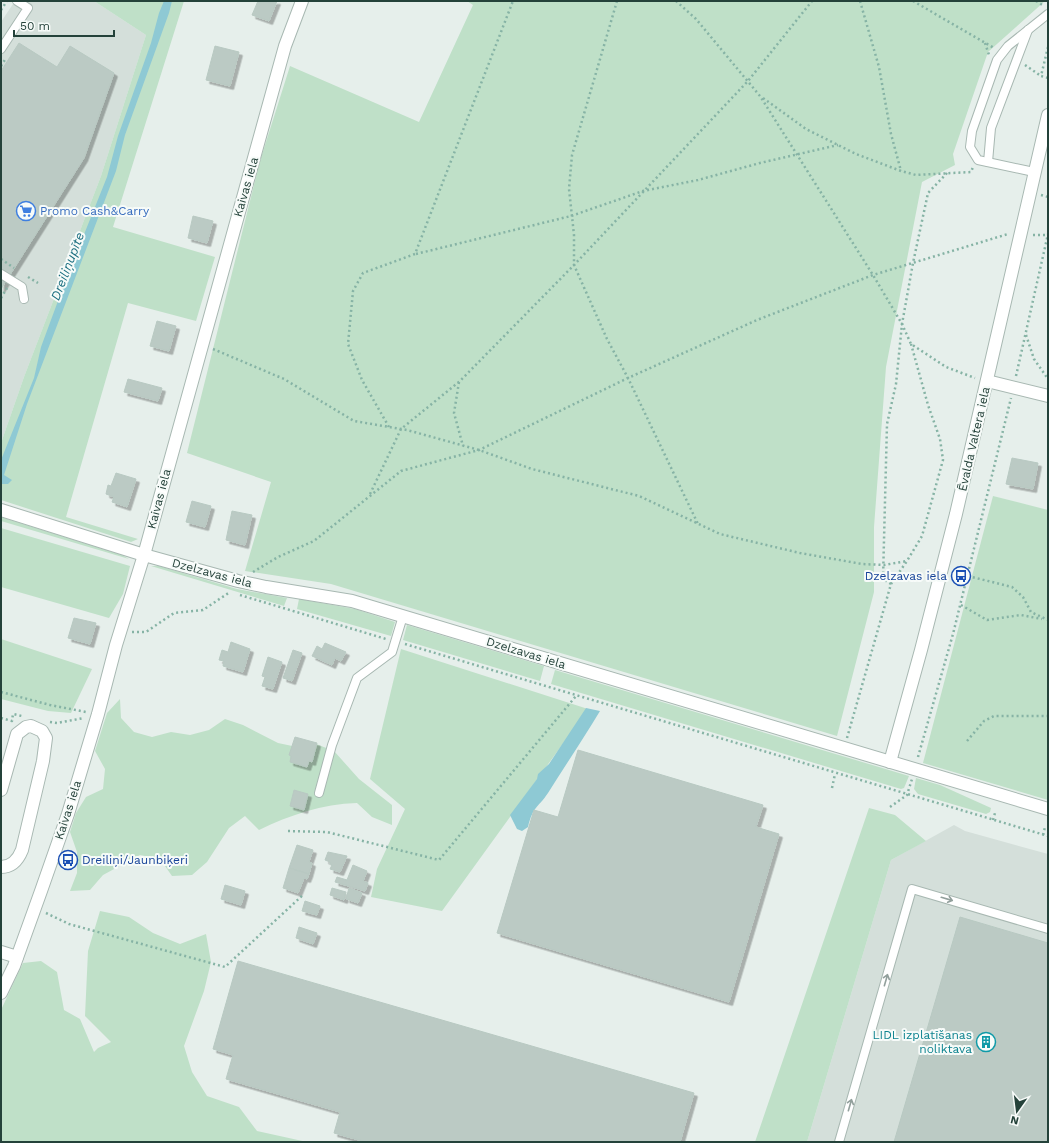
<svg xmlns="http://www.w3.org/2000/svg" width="1049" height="1143" font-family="'Work Sans',sans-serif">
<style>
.built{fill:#d4dfda}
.green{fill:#bfe0c8}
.water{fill:#8ec9d4}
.building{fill:#bbcac4;stroke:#b8c9c2;filter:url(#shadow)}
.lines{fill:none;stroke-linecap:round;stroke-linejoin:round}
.service-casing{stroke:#a8b8b2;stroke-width:10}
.minor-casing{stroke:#a8b8b2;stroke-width:14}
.path{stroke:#86b3a5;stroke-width:2.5;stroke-dasharray:2 3;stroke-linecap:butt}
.service{stroke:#fff;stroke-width:8}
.minor{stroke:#fff;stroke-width:12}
.oneway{stroke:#92a09c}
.labels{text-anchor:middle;stroke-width:4;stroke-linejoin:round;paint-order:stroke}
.street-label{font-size:12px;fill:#24423a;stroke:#f7fbf9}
.shop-label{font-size:12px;fill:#366cbe;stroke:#f7fbf9;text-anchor:start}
.transit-label{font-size:12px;fill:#164399;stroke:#f7fbf9;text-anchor:end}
.culture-label{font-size:12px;fill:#0d838f;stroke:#f7fbf9;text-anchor:end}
.water-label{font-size:13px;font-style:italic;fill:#1c6f80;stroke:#f7fbf9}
</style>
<defs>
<filter id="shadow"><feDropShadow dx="3.5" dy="3.5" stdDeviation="0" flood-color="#0004"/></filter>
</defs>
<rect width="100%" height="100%" fill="#e6efeb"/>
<g class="built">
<path d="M15,1H94L146,35L101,176L24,377L1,443V22Z"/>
<path d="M954,825L965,831L1048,854V1142H807L891,860Z"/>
</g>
<g class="green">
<path d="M94,1H184L113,227L215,257L196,321L128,303L66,517L138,539L131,542L1,500V443L24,377L101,176L146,35Z"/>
<path d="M467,1H1045L988,52L953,154L955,165L922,182L886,367L874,527V592L837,736L331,584L245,571L271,482L187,453L260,161L290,66L419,122L473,5Z"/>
<path d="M993,496L1048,510V800L923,763Z"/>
<path d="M1,517L122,555L129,559L1,521Z"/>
<path d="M1,528L130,566L123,594L109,618L1,587Z"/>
<path d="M151,566H159L237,589L287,598L284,606Z"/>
<path d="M299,599L355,609L395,622L391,636L297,609Z"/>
<path d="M407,625L544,666L540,681L403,640Z"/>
<path d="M1,639L92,669L71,713L48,711L1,699Z"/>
<path d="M401,649L588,709L442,911L371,897L377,869L405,809L370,779Z"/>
<path d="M555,670L909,776L904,788L901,789L551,684Z"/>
<path d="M120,699L121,718L134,732L152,737L171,732L190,735L209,730L225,719L243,725L278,743L297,747L316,744L334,751L359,779L392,805V825L372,817L357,803C322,804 290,815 259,830L245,816L229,828L207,862L192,875L172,876L160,859L140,855L103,875L90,890L70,891L77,873V852L70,832L76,813L86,797L103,789L105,769L95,751L107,713Z"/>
<path d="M916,778L940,785L991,808L990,812L986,814L918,794L914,789Z"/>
<path d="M869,808L895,815L926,841L891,860L807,1142H755Z"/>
<path d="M100,911L129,917L153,933L180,944L206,934L211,962L204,991L184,1046L192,1072L207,1096L239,1107L257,1131L307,1142H1V1010L23,963L41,961L57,972L64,1010L80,1019L94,1052L98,1048L111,1042L85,1016L88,951Z"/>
</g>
<g class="water">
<path d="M164,1H172L169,13L125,135L116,171L27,404L4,475L12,480L8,484H1V460L34,378L41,347L65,282L107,177L118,136L151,43L159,13Z"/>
<path d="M586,708L600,711C583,739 565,766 548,793C538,808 533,806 528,827L522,831L517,829L510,815L537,779L538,774L549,764Z"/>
</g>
<g class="building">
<path d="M258,1H277L269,21L252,15Z"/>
<path d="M19,43L57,67L70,46L114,73L84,158L1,289V71Z"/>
<path d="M215,46L239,52L230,86L206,80Z"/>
<path d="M193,216L213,221L207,243L188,238Z"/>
<path d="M157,321L176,326L169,351L150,346Z"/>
<path d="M128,379L162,388L158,401L124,392Z"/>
<path d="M1012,458L1038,463L1033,489L1006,484Z"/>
<path d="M116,473L136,479L127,507L112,502L114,497L106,494L108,485L111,486Z"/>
<path d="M192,501L211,506L205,527L186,522Z"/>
<path d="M232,511L252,515L245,545L226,540Z"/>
<path d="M74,618L96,623L90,644L68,638Z"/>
<path d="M231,642L250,649L243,672L223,666L224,661L219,660L222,650L228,652Z"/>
<path d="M325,643L346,652L341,661L335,658L332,665L312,656L317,646L322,649Z"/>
<path d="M293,650L302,653L292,681L283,678Z"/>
<path d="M268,657L282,662L273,689L262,686L265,677L262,676Z"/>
<path d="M295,737L317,743L312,762L309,761L307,767L290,762L291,756L289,755Z"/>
<path d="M578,750L763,805L756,827L779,834L729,1002L497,933L534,810L558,817Z"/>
<path d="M294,790L308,794L304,810L290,806Z"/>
<path d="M297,845L313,850L309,862L312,863L309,874L289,868Z"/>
<path d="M328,852L347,856L340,872L330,869L332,865L330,864V862L325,860Z"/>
<path d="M353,865L367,871L363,881L368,883L365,891L335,882L337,877L347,880Z"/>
<path d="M289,868L309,874L307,879L304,878L298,893L283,888Z"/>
<path d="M225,885L245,891L241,905L221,899Z"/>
<path d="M332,888L346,892L344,900L330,895Z"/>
<path d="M349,888L362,893L358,903L346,899Z"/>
<path d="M305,901L320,906L317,915L302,911Z"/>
<path d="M960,917L1048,943V1142H894Z"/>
<path d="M299,927L317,933L313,944L296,938Z"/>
<path d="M238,961L694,1093L680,1142H366L334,1133L340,1112L226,1079L233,1055L213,1049Z"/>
</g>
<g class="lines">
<g class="service-casing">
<g id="service">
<path d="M1,49L28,8L17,1"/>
<path d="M988,162L991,128L1028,30"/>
<path d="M1034,172L978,160L970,147L972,131L997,60L1008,46L1048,14"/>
<path d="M1,274L22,287L24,299"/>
<path d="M319,793L332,745L357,678L392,652L403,616"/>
<path d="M839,1142L912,889L1048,929"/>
</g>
</g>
<g class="minor-casing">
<g id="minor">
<path d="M987,381L1048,396"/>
<path d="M1,510L144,555L238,581L266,587L352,601L1048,809"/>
<path d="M890,762L921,650L956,514L1048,115"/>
<path d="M1,790L17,734L26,727L31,726L42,731L46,738L43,761L22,850C18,860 12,867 1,867"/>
<path d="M1,952L17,957"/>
<path d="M1,993L14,966L41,891L68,814L98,714L116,645L144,555L285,46L302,1"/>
</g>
</g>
<g class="path">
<path d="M617,1L572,155L569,189L574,235V265L607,339L628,378L698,524"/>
<path d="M676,1L696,19L760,96L873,275L902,324L911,344L946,367L975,378"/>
<path d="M860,1L879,67L891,134L901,171"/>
<path d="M913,1L994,48"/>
<path d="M1036,1L1044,6"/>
<path d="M1,10L7,1"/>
<path d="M985,43L989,55"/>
<path d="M1048,47L1041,76L1048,78"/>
<path d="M1025,65L1041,76"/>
<path d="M1,66L6,58"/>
<path d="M763,98L806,129L856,154L901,171L916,175L971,172L973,167"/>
<path d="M1041,195L1048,197"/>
<path d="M1033,235H1048"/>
<path d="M416,254L571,216L643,191L698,180L760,163L838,145"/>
<path d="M1,259L14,268"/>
<path d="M28,277L38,283"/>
<path d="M1,298L7,288"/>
<path d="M1026,335L1034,359L1048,379"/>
<path d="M213,349L284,379L354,421L407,430L479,450L532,469L639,496L720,534L800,553L862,564L884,565L907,561"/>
<path d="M1016,376L1048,234"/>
<path d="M459,382L454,413L463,446"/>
<path d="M389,427L362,380L348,344L353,291L363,273L415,254L513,1"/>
<path d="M370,494L401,429L460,381L574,265L748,81L812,1"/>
<path d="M253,572L278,557L314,541L401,471L479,450L628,378L757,320L873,275L1008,234"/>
<path d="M968,576L1012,587L1023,597L1031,612L1048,620"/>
<path d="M891,584L883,579L887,424L896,384L902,324L913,263L928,193L947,173"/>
<path d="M240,595L386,639"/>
<path d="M961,605L987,620L1021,615L1042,619"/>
<path d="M132,632H146L174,613L203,610L230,592"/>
<path d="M405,644L1048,836"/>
<path d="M1,692L50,705L86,712"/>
<path d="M1,718L12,721L13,714L22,716"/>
<path d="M50,722L57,723L84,718"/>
<path d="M847,738L891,584L907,561L922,536L943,460L940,439L928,405L911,344"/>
<path d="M967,741L984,721L994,716H1048"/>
<path d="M918,757L953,634L1011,398"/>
<path d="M832,788L835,774"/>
<path d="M890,807L907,795L912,779"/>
<path d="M993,820L995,813"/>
<path d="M288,831L327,832L439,860L576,696"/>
<path d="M1043,835L1045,827"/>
<path d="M46,913L69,924L225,967L304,894"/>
</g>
<use href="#service" class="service"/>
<use href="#minor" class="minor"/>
</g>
<defs><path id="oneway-shaft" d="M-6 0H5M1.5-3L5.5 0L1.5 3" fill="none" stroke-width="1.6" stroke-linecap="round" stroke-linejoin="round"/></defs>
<g class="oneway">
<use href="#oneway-shaft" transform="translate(947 899) rotate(16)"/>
<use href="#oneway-shaft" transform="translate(886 980) rotate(-74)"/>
<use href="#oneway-shaft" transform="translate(850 1105) rotate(-74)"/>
</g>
<defs>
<g id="supermarket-ring" transform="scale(1)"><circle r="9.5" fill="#f7fbf9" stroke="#3f7fe0" stroke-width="1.5"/><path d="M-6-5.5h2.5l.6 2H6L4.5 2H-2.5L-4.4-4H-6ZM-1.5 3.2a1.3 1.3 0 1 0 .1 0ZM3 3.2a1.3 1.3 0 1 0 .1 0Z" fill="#3f7fe0"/></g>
<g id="bus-ring" transform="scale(1)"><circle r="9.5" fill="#f7fbf9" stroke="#1a4fb4" stroke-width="1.5"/><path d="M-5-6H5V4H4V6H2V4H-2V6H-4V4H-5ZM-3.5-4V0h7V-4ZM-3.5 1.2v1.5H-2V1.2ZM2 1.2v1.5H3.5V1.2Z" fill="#1a4fb4"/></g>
<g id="building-ring" transform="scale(1)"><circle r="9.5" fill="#f7fbf9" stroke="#0f9aa8" stroke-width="1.5"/><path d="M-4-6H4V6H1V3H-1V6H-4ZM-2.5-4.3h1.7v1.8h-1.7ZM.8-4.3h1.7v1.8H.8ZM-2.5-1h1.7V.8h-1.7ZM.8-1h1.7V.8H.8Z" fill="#0f9aa8"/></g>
</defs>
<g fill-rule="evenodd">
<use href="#supermarket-ring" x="26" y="211"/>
<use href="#bus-ring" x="961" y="576"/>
<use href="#bus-ring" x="68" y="860"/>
<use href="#building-ring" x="986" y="1042"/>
</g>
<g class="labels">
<g class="street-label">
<text transform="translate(246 187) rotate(-74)" y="4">Kaivas iela</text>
<text transform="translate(974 439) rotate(-77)" y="4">Ēvalda Valtera iela</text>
<text transform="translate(159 499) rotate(-75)" y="4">Kaivas iela</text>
<text transform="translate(212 573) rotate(15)" y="4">Dzelzavas iela</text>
<text transform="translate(526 653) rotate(17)" y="4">Dzelzavas iela</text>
<text transform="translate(68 810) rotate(-72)" y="4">Kaivas iela</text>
</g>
<g class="shop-label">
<text x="40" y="215">Promo Cash&amp;Carry</text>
</g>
<g class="transit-label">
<text x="947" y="580">Dzelzavas iela</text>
<text x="82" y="864" text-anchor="start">Dreiliņi/Jaunbiķeri</text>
</g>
<g class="culture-label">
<text x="972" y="1039">LIDL izplatīšanas<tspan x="972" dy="14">noliktava</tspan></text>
</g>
<g class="water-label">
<text transform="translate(67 266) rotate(-69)" y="5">Dreiliņupīte</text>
</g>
</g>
<rect width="1049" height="1143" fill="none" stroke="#24423a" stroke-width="4"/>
<g transform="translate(1017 1111) rotate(194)" stroke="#f7fbf9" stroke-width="3" paint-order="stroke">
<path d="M0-3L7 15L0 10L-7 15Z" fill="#24423a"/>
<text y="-6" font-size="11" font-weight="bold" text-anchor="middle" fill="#24423a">N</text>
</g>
<path d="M14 30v6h100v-6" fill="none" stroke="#24423a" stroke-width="2"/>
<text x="20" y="30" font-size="12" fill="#24423a" stroke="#f7fbf9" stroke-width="3" paint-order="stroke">50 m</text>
</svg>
